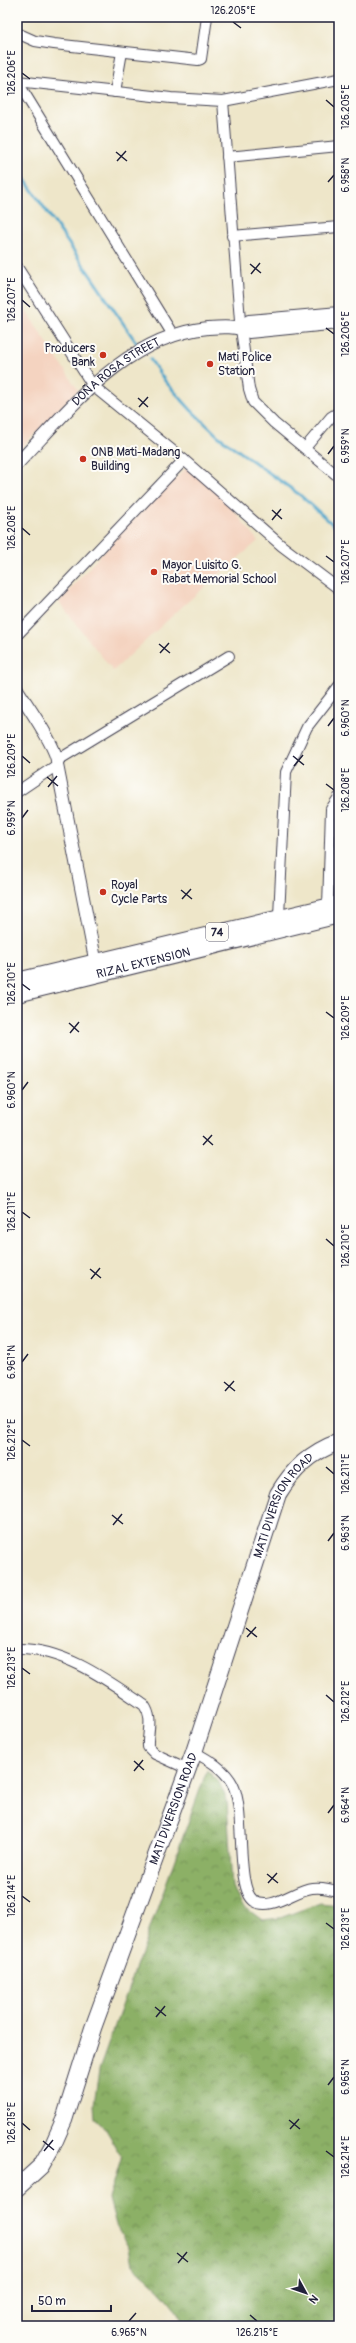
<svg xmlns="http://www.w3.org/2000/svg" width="356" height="2343" font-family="Pangolin,sans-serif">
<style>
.built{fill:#f4d3c0}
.forest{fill:url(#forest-crowns);stroke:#576950}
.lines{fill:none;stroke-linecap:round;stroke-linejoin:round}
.stream{stroke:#4da5ca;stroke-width:3}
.minor-casing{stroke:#413f50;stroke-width:12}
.tertiary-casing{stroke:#413f50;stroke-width:14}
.primary-casing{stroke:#413f50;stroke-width:18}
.trunk-casing{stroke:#413f50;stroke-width:18}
.minor{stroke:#fff;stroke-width:10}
.tertiary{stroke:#fff;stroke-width:12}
.primary{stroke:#fff;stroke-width:16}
.trunk{stroke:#fff;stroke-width:16}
.ticks{fill:none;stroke:#22223b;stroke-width:1.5}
.poi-dot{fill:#c8321e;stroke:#fdfcf7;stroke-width:1.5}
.labels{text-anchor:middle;stroke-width:4;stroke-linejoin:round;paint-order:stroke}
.shield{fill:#fdfcf7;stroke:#646373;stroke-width:1}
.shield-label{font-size:11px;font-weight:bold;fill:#22223b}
.poi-label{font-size:12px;fill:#22223b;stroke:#fdfcf7;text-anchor:start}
.street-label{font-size:12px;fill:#22223b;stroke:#fdfcf7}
.neatline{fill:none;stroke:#22223b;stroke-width:1.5}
.ticks-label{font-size:10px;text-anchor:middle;fill:#22223b}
</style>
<defs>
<pattern id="forest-crowns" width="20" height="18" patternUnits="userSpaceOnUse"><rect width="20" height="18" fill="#8cb066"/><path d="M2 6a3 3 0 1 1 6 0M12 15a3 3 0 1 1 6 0" fill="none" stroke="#728f55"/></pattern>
</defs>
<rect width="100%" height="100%" fill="#fdfcf7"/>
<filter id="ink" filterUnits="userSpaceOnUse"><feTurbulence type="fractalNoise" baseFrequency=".025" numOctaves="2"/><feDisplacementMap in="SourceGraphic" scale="8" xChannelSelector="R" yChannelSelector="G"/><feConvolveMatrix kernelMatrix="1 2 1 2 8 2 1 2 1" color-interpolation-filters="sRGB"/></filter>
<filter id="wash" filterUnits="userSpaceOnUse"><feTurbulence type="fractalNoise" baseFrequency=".012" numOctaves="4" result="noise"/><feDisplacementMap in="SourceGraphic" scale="16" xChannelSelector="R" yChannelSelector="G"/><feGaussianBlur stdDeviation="0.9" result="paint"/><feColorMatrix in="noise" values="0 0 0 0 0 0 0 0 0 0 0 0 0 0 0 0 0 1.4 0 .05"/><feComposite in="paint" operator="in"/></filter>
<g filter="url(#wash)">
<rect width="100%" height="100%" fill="#eee6c9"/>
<g class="built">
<path d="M17,297L78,390L17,452Z"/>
<path d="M188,466L219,492L258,541L185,604L113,671L59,602L120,533Z"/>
</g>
<path class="forest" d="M207,1770L219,1782L227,1800L232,1887L242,1905L262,1920L280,1918L320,1903L339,1905V2326H181L183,2322C171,2298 152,2282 132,2265L129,2247L116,2225L109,2199L122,2156L105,2128L95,2119L94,2104L99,2070Z"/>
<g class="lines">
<g class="stream">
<path d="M17,168L138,345"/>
<path d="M150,359L165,381L191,410L218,436L300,495L339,530"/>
</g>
</g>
</g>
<g filter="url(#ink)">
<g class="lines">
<g class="minor-casing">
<g id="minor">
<path d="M17,33L35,41L54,44L198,60L201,59L207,17"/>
<path d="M17,81L171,98L223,101L339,79"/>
<path d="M17,81L173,335"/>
<path d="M115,92L122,52"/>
<path d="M223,101L240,321L249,389L253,402L274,423L339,477"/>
<path d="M227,157L339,146"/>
<path d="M232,236L339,227"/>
<path d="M17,267L93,386L184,460L282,546L339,589"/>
<path d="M305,448L331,417L339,412"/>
<path d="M17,635L184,460"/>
<path d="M58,760L229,656"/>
<path d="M17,792L57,765"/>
<path d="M328,907L331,809L339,797"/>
<path d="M279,916L286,772L307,727L339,686"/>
<path d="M17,1649C64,1648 107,1680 144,1705C154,1719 147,1731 148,1747L155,1754L188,1769"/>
<path d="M194,1752C209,1760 225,1769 233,1785C246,1811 235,1888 254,1901C271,1912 294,1890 312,1888C320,1887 331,1889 339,1892"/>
</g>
</g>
<g class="tertiary-casing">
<g id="tertiary">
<path d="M241,328L249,321L339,313"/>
<path id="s1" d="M17,464C70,409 125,336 208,328C222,327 237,326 249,332L339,323"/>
<path d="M17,689C26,704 60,751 57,765L97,969"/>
</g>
</g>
<g class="primary-casing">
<g id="primary">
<path d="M17,981L339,904"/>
<path id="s2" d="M17,994L339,915"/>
</g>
</g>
<g class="trunk-casing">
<g id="trunk">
<path id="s3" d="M17,2188L41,2166L53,2145L64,2120L93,2028L194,1752L278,1494C293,1469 311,1452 339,1442"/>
</g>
</g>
<use href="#minor" class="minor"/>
<use href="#tertiary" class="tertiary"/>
<use href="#primary" class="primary"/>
<use href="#trunk" class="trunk"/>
</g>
</g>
<path class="ticks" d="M233,22L241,28M22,73L30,79M326,100L334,107M116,152L127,161M117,161L126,151M328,182L334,175M250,264L261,273M251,274L260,263M22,300L30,307M326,328L334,334M138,398L148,407M139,407L148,397M328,454L334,446M272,510L282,519M272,520L281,509M22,528L30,535M326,556L334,562M159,644L170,653M160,653L169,643M328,726L334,718M22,756L30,763M293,756L304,765M294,766L303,755M47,777L58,786M326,784L334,790M48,787L57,776M22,818L28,810M181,890L192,899M182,899L191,889M22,984L30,990M326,1012L334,1018M69,1023L79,1032M70,1033L79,1022M22,1090L28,1082M203,1136L213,1145M203,1145L212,1135M22,1212L30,1218M326,1239L334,1246M90,1269L101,1278M91,1279L100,1268M22,1362L28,1354M224,1382L235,1391M225,1391L234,1381M22,1440L30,1446M326,1467L334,1474M112,1515L123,1524M113,1525L122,1514M328,1541L334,1533M246,1628L257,1637M247,1637L256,1627M22,1668L30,1674M326,1695L334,1702M134,1761L144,1770M134,1771L143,1760M328,1813L334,1805M267,1874L278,1883M268,1883L277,1873M22,1896L30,1902M326,1923L334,1929M155,2007L166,2016M156,2017L165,2006M328,2085L334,2077M289,2120L300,2129M22,2123L30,2130M290,2129L299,2119M43,2141L54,2150M44,2151L53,2140M326,2151L334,2157M177,2253L188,2262M178,2263L187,2252M250,2315L257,2321M129,2321L136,2313"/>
<g class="poi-dot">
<circle cx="103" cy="355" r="4"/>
<circle cx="210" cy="364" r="4"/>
<circle cx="83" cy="459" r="4"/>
<circle cx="154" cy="572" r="4"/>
<circle cx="103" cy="892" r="4"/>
</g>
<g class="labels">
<rect class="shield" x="206" y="923" width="22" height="18" rx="3"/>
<g class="shield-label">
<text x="217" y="936">74</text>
</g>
<g class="poi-label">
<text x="95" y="352" text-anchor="end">Producers<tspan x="95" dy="14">Bank</tspan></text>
<text x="218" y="361">Mati Police<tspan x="218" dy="14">Station</tspan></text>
<text x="91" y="456">ONB Mati-Madang<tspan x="91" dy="14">Building</tspan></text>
<text x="162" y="569">Mayor Luisito G.<tspan x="162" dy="14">Rabat Memorial School</tspan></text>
<text x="111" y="889">Royal<tspan x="111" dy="14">Cycle Parts</tspan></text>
</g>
<g class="street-label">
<text dy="4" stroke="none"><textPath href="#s1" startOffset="136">DOÑA ROSA STREET</textPath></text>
<text dy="4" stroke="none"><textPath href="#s2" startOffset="130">RIZAL EXTENSION</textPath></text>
<text dy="4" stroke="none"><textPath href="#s3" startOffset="738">MATI DIVERSION ROAD</textPath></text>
<text dy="4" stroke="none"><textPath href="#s3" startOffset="414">MATI DIVERSION ROAD</textPath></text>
</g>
</g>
<rect width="356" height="2343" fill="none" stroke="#fdfcf7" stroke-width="44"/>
<g transform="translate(306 2293) rotate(130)" stroke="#fdfcf7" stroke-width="3" paint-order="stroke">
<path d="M0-3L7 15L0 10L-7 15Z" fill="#22223b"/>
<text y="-6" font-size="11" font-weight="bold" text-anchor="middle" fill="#22223b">N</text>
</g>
<path d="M32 2305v6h79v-6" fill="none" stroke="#22223b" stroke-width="2"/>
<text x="38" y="2305" font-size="12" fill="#22223b" stroke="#fdfcf7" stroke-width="3" paint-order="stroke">50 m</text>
<rect x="22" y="22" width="312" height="2299" class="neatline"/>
<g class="ticks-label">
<text x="233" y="14">126.205°E</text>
<text transform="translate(11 73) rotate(-90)" y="4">126.206°E</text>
<text transform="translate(345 107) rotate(-90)" y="4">126.205°E</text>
<text transform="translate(345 175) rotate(-90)" y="4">6.958°N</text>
<text transform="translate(11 300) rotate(-90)" y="4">126.207°E</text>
<text transform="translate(345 334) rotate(-90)" y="4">126.206°E</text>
<text transform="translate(345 446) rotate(-90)" y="4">6.959°N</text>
<text transform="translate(11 528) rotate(-90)" y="4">126.208°E</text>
<text transform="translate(345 562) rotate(-90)" y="4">126.207°E</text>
<text transform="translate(345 718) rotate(-90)" y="4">6.960°N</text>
<text transform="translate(11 756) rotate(-90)" y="4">126.209°E</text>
<text transform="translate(345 790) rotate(-90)" y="4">126.208°E</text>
<text transform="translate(11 818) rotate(-90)" y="4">6.959°N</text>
<text transform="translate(11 984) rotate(-90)" y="4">126.210°E</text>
<text transform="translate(345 1018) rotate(-90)" y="4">126.209°E</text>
<text transform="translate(11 1090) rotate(-90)" y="4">6.960°N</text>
<text transform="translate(11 1212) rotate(-90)" y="4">126.211°E</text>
<text transform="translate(345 1246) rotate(-90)" y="4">126.210°E</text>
<text transform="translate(11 1362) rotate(-90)" y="4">6.961°N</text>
<text transform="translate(11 1440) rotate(-90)" y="4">126.212°E</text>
<text transform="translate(345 1474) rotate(-90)" y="4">126.211°E</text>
<text transform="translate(345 1533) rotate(-90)" y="4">6.963°N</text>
<text transform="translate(11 1668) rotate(-90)" y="4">126.213°E</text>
<text transform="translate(345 1702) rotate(-90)" y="4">126.212°E</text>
<text transform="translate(345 1805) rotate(-90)" y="4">6.964°N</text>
<text transform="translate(11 1896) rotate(-90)" y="4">126.214°E</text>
<text transform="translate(345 1929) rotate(-90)" y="4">126.213°E</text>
<text transform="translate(345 2077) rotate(-90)" y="4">6.965°N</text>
<text transform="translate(11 2123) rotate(-90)" y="4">126.215°E</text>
<text transform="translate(345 2157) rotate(-90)" y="4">126.214°E</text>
<text x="129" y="2336">6.965°N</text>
<text x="257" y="2336">126.215°E</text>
</g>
</svg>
